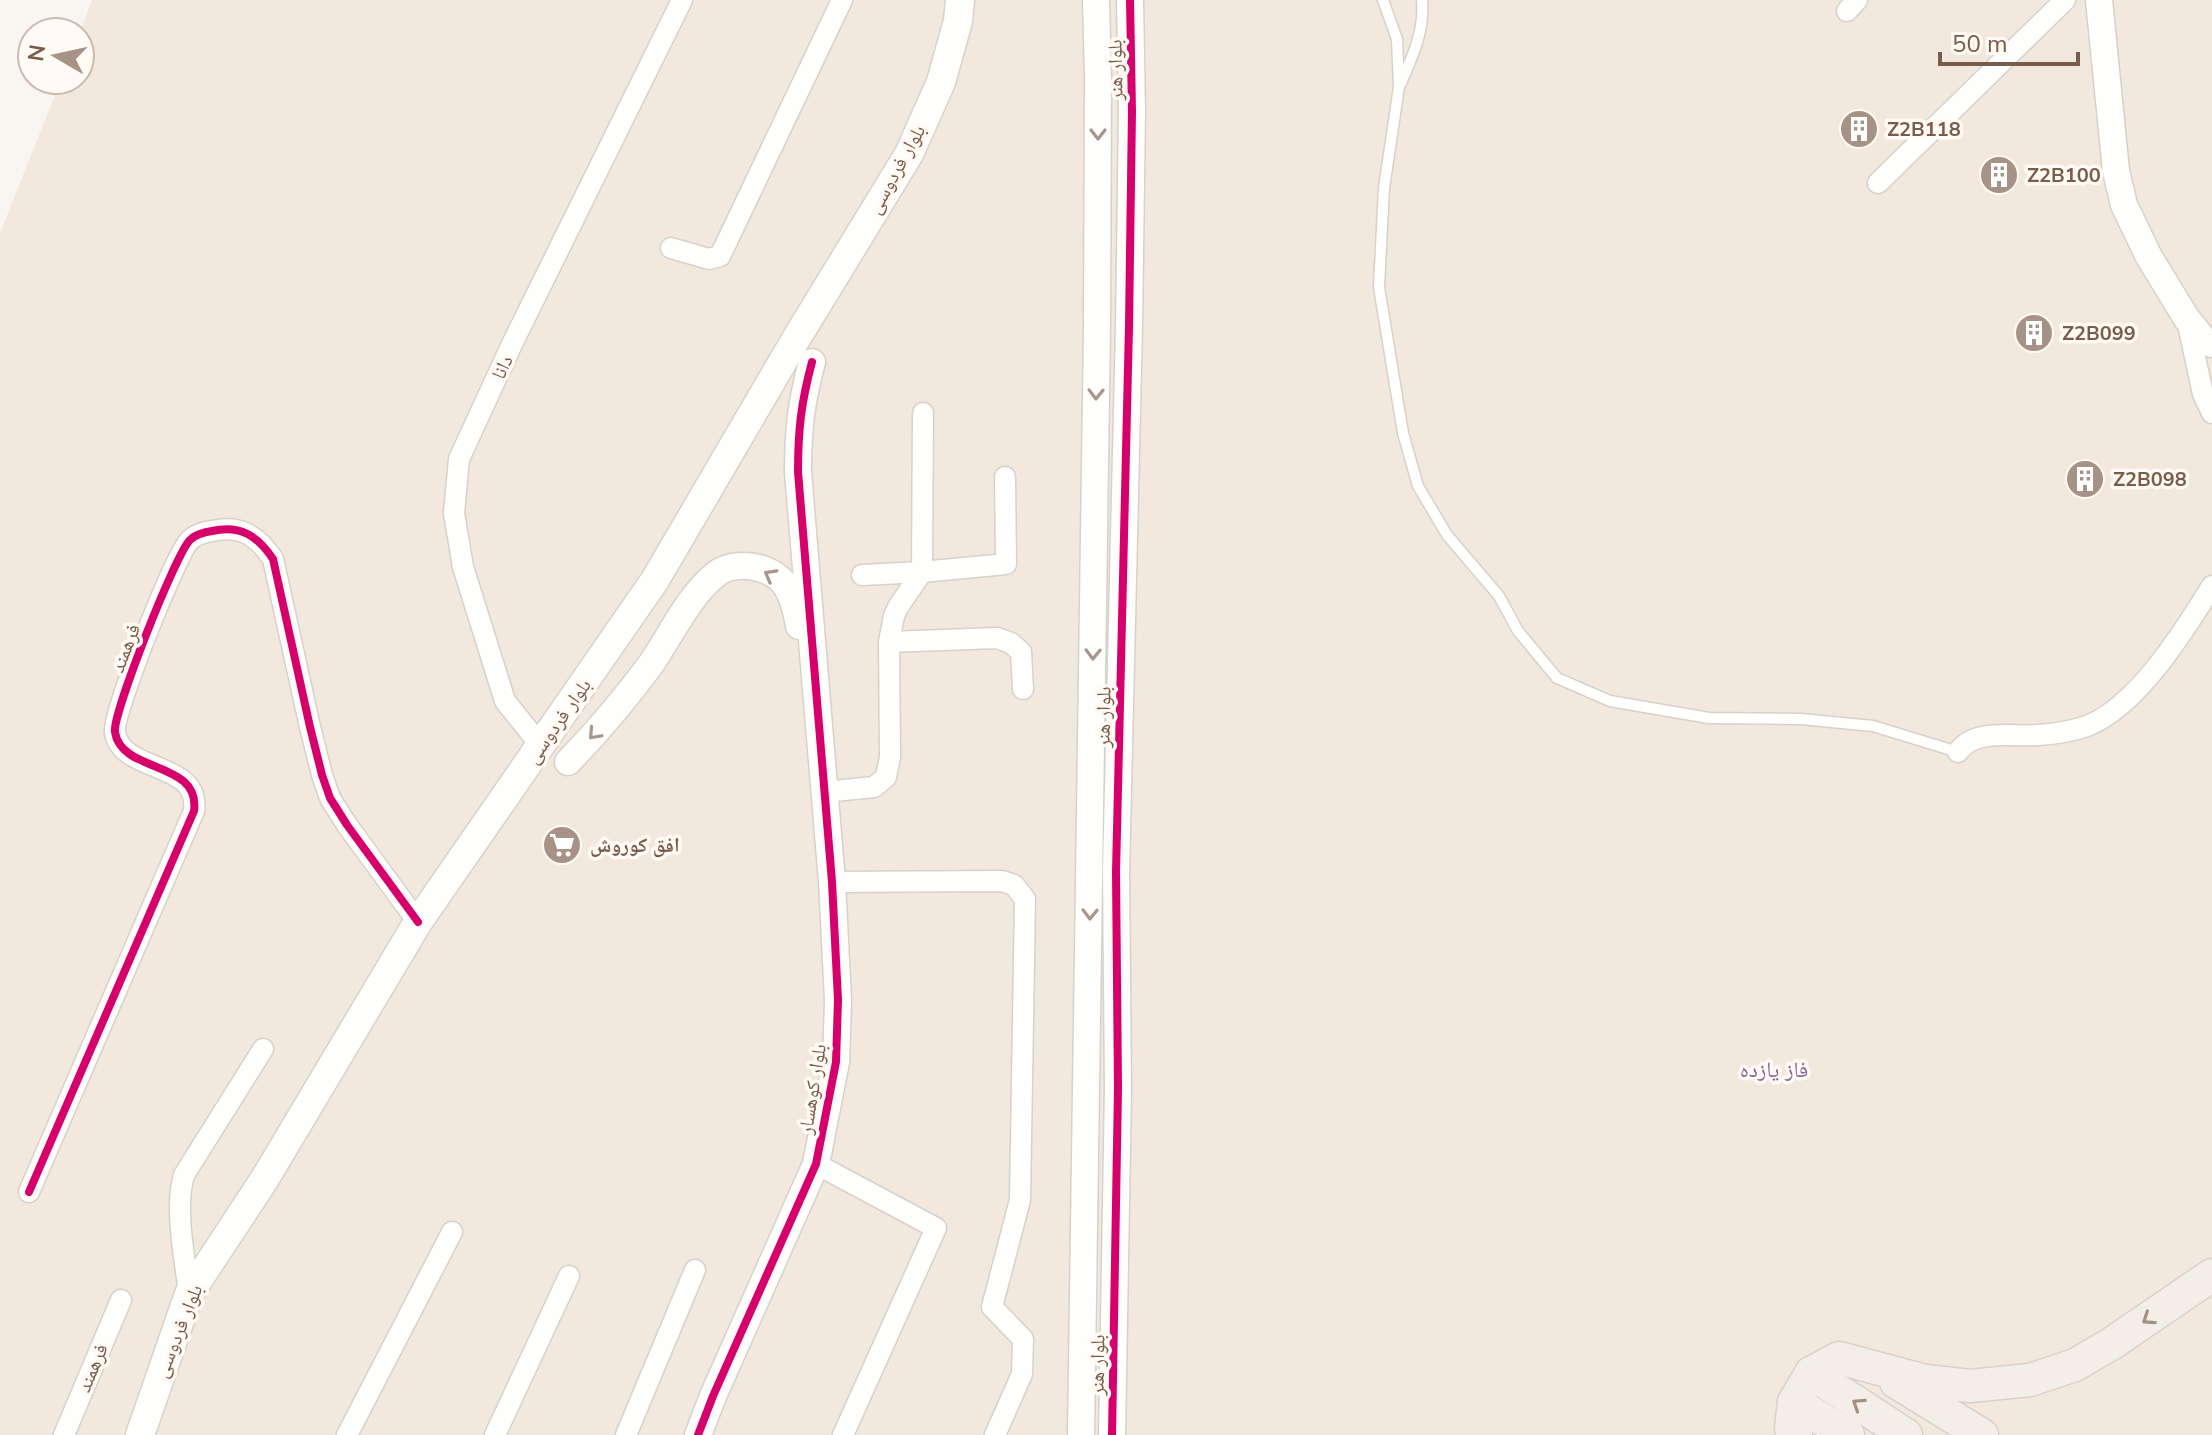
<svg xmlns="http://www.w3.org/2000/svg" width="2212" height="1435" font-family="'Nunito Sans','Noto Naskh Arabic',sans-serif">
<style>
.residential{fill:#f2e8de}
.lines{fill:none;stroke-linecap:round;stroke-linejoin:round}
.service-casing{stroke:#d7d1cb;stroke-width:13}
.minor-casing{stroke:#d7d1cb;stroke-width:23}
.tertiary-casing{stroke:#d7d1cb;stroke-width:29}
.secondary-casing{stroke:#d9d2cb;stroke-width:31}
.primary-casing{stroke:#dad1cc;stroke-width:35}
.service{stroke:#fefefd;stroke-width:10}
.minor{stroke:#fefefd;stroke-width:20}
.tertiary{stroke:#fefefd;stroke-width:26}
.secondary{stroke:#fefefd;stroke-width:28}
.primary{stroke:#f3eee8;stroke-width:32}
.cycleway-casing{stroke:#fffaf3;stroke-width:13}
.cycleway{stroke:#d6006c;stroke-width:8}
.oneway{stroke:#a8958b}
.oneway2{stroke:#a48f83}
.labels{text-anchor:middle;stroke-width:7;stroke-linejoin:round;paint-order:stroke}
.street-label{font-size:20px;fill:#7a5c4d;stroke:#fffaf3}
.poi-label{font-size:20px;font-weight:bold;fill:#7a5c4d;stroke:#fffaf3;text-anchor:start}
.neighbourhood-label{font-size:22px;fill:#846695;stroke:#fffaf3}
</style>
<rect width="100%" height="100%" fill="#f9f5f0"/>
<path class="residential" d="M92,0H2212V1435H0V233L61,80H80V32Z"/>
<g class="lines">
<g class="service-casing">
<g id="service">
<path d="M1383,0L1397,39L1399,87L1384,188L1379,287L1403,433L1418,486L1447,535L1499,596L1518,631L1557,678L1610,701L1709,718L1801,719L1873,726L1958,752"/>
<path d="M1400,85C1412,58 1425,30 1422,0"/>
</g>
</g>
<g class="minor-casing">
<g id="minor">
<path d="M1847,11L1857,0"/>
<path d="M1878,183L2065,0"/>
<path d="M671,248L709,259L720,256L842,0"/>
<path d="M2187,320L2203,394L2212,413"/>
<path d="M862,575L922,572L1006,564L1005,477"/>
<path d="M889,642L997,638L1011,643L1021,652L1023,689"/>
<path d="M541,746L505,701L463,567L454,513L459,459L512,344L682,0"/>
<path d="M1958,752C1974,728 2013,737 2038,735C2053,734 2073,731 2087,726C2137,707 2184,631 2212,586"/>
<path d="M824,792L874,787L886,777L890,757L889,642L894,616L898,607L922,572L923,413"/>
<path d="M832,882L1002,881L1014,885L1025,899L1020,1200L992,1307L1023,1339L1022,1374L995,1435"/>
<path d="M816,1164L936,1228L843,1435"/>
<path d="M29,1192L194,811C201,760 121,774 115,732C112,715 176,553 190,540C195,535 205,532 212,531C240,525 257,535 273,559L310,727L322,775L330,798L347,825L418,922"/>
<path d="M189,1294C185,1258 174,1208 184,1175L263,1049"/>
<path d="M64,1435L121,1300"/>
<path d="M347,1435L452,1232"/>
<path d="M495,1435L569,1276"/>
<path d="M626,1435L695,1270"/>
</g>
</g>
<g class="tertiary-casing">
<g id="tertiary">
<path d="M2099,0L2116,171L2124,205L2149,257L2187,319L2204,340L2212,344"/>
<path d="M568,762C598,731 626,698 651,664C671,635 688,597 715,575C734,559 772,565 786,586C793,597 797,613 799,626"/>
<path d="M698,1435L713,1396L816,1164L836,1062L838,1000L832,882L798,472C798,430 801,403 812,362"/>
<path d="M1081,1435L1097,327L1098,77L1096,0"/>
<path d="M1112,1435L1118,1088L1116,872L1129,326L1132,111L1130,0"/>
</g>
</g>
<g class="secondary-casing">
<path id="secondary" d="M140,1435L189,1294L264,1180L418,922L655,580L796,339L909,154L941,82L958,21L960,0"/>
</g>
<g class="primary-casing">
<g id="primary">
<path d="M1811,1373L1839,1358L1925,1381L1970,1386L2030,1380L2075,1365L2111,1344L2212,1275"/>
<path d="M1811,1373L1906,1435"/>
<path d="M1896,1382L1982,1435"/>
<path d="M1794,1402L1848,1435"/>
<path d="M1796,1435L1791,1429L1794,1402L1811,1373"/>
</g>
</g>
<use href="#service" class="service"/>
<use href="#minor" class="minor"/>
<use href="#tertiary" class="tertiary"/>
<use href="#secondary" class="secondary"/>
<use href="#primary" class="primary"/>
<g class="cycleway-casing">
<g id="cycleway">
<path d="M29,1192L194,811C201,760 121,774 115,732C112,715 176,553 190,540C195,535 205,532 212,531C240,525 257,535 273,559L310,727L322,775L330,798L347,825L418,922"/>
<path d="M698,1435L713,1396L816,1164L836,1062L838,1000L832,882L798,472C798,430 801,403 812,362"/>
<path d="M1112,1435L1118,1088L1116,872L1129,326L1132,111L1130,0"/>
</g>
</g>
<use href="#cycleway" class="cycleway"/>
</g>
<defs><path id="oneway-chevron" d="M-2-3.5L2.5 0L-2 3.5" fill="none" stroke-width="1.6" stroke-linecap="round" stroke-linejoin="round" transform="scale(2)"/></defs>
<g class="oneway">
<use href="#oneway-chevron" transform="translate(1098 134) rotate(90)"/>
<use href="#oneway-chevron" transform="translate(1096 394) rotate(91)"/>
<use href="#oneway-chevron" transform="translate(770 575) rotate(-151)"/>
<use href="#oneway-chevron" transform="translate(1093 654) rotate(91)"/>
<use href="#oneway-chevron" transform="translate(594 734) rotate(132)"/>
<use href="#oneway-chevron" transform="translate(1090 914) rotate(91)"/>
</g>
<g class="oneway2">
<use href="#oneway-chevron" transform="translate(2148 1319) rotate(146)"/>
<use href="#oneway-chevron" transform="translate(1858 1404) rotate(-147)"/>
</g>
<defs>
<g id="building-disc" transform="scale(2)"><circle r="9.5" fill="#a69286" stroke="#fffaf3"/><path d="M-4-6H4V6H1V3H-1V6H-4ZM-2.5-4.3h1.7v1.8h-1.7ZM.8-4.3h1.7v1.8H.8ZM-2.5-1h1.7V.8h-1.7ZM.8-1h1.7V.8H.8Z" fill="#fff"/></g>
<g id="supermarket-disc" transform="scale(2)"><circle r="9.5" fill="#a69286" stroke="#fffaf3"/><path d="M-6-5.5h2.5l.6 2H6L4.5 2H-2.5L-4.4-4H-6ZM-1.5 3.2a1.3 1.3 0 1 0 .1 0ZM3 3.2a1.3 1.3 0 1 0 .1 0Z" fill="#fff"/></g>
</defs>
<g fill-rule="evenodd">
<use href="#building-disc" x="1859" y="129"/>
<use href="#building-disc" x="1999" y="175"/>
<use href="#building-disc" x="2034" y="333"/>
<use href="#building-disc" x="2085" y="479"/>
<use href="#supermarket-disc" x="562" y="845"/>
</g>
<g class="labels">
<g class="street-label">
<text transform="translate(1115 70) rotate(-91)" y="7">بلوار هنر</text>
<text transform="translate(896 169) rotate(-61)" y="7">بلوار فردوسی</text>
<text transform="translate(502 367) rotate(-65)" y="7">دانا</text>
<text transform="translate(125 648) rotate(-69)" y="7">فرهمند</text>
<text transform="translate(1103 717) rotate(-89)" y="7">بلوار هنر</text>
<text transform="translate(558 721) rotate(-55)" y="7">بلوار فردوسی</text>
<text transform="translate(812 1089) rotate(-81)" y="7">بلوار کوهسار</text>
<text transform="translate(178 1331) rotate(-68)" y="7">بلوار فردوسی</text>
<text transform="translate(1097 1365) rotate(-89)" y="7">بلوار هنر</text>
<text transform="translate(92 1368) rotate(-67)" y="7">فرهمند</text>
</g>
<g class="poi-label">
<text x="1887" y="136">Z2B118</text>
<text x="2027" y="182">Z2B100</text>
<text x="2062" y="340">Z2B099</text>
<text x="2113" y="486">Z2B098</text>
<text x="590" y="852">افق کوروش</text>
</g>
<g class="neighbourhood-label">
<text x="1774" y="1077">فاز یازده</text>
</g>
</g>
<g transform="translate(56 56) rotate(279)"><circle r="38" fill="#fffaf3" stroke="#cabbb1" stroke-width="2"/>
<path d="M0-6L14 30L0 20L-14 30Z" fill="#a69286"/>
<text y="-12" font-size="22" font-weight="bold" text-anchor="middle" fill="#7a5c4d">N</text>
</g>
<path d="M1940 52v12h138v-12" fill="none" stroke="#7a5c4d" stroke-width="4"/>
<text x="1952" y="52" font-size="24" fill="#7a5c4d" stroke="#fffaf3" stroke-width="6" paint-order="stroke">50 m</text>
</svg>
